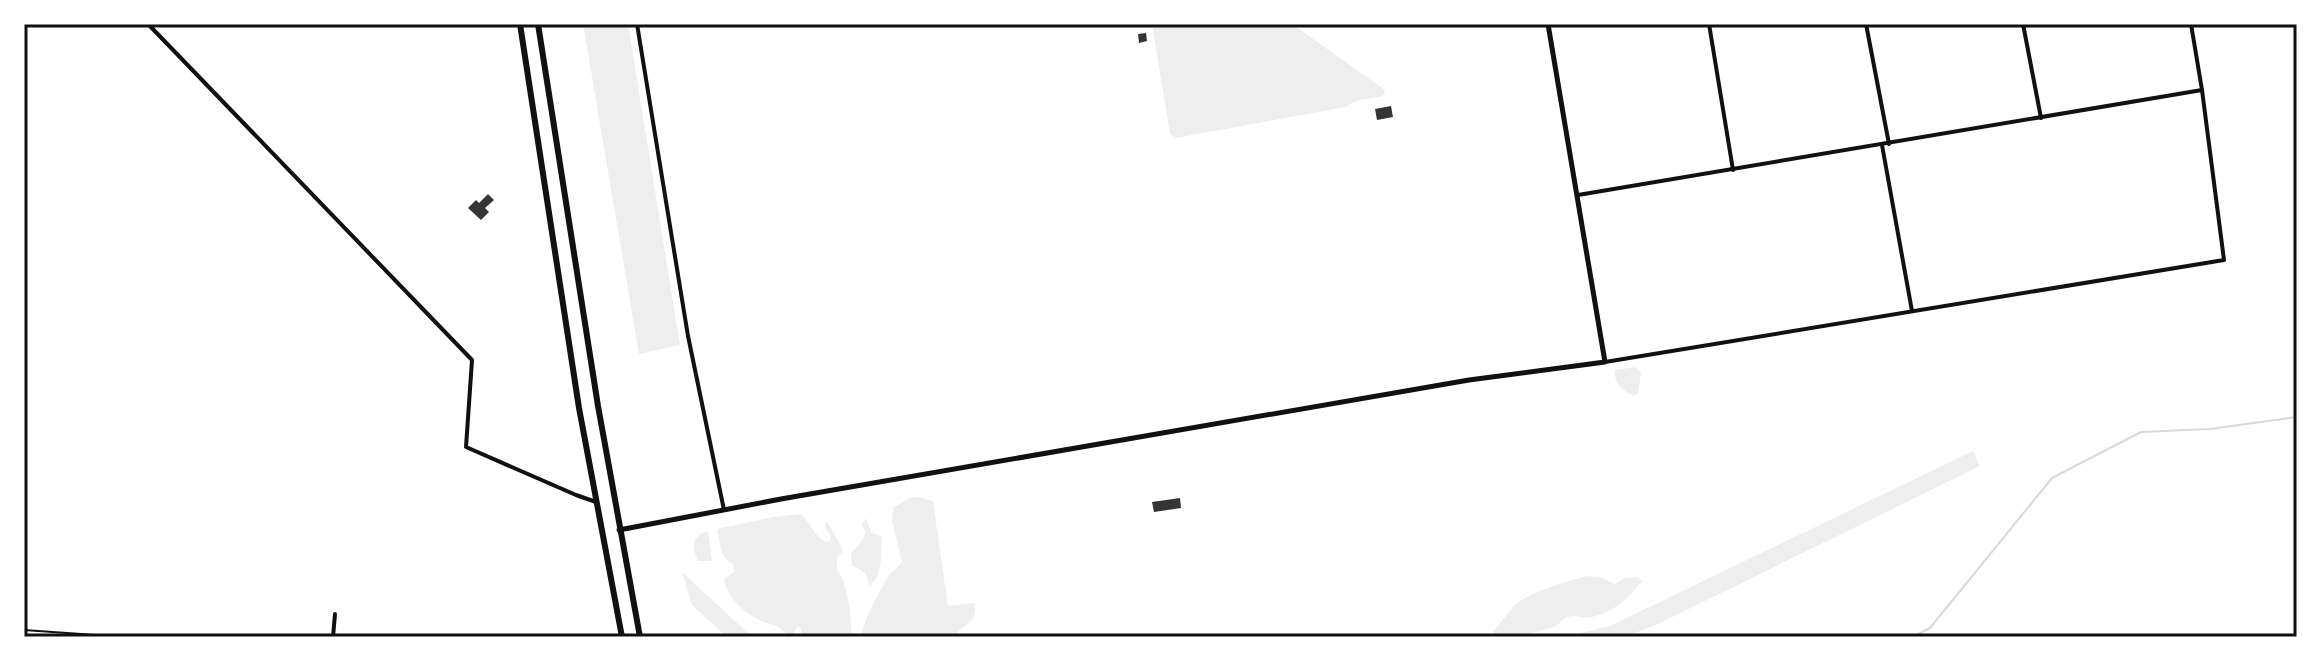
<svg xmlns="http://www.w3.org/2000/svg" width="2321" height="661" font-family="'Fira Sans Condensed',sans-serif">
<style>
.green{fill:#eee}
.lines{fill:none;stroke-linecap:round;stroke-linejoin:round}
.stream{stroke:#d9d9d9;stroke-width:2}
.building{fill:#353535}
.service{stroke:#111;stroke-width:2}
.minor{stroke:#111;stroke-width:4}
.tertiary{stroke:#111;stroke-width:5}
.primary{stroke:#111;stroke-width:6}
.neatline{fill:none;stroke:#111;stroke-width:3}
</style>
<rect width="100%" height="100%" fill="#fff"/>
<g class="green">
<path d="M583,24H628L680,345L639,354Z"/>
<path d="M1152,24H1292L1385,90L1383,96L1355,101L1346,107L1176,138L1170,134Z"/>
<path d="M1636,367L1641,373L1638,393L1634,396C1622,391 1614,384 1615,370Z"/>
<path d="M1973,451L1980,466L1658,624L1627,636L1567,637L1612,625Z"/>
<path d="M918,497L933,501L948,606L975,603C977,626 964,622 954,637H862C861,624 881,589 888,577C892,571 898,568 902,562L892,521L893,508L910,498Z"/>
<path d="M800,514C811,522 812,534 826,542L830,541L831,537L825,527L826,523H828L841,546L842,553L837,557V569L844,582L849,604L852,637H801V629L798,626L794,632L795,637H789C777,622 770,626 756,618C742,611 726,595 724,579L734,572L733,564C720,558 720,543 717,529L774,517Z"/>
<path d="M866,518L871,532L882,537C880,555 884,573 870,586L865,573L852,565L851,554L863,539L866,532L862,525Z"/>
<path d="M708,531L712,561H698L694,551L695,539L702,533Z"/>
<path d="M682,572L752,637H727L692,605Z"/>
<path d="M1588,576L1600,577L1615,584L1624,578L1637,577L1642,581C1629,598 1614,612 1592,617C1584,619 1576,614 1568,617C1561,619 1560,625 1553,627C1534,634 1512,637 1492,637L1494,631C1501,623 1507,613 1515,605C1527,593 1570,580 1588,576Z"/>
</g>
<g class="lines">
<path class="stream" d="M1913,637L1930,628L2052,478L2141,432L2210,429L2297,417"/>
</g>
<g class="building">
<path d="M1146,33L1147,41L1139,43L1138,34Z"/>
<path d="M1391,106L1393,117L1377,120L1375,109Z"/>
<path d="M488,194L494,200L485,208L489,212L481,220L468,208L476,200L479,203Z"/>
<path d="M1180,498L1181,508L1154,512L1152,502Z"/>
</g>
<g class="lines">
<path class="service" d="M24,630L124,637"/>
<g class="minor">
<path d="M148,24L472,360L466,447L576,495L596,502"/>
<path d="M637,24L688,336L724,510"/>
<path d="M1709,24L1733,170"/>
<path d="M1866,24L1889,144"/>
<path d="M2023,24L2041,118"/>
<path d="M1882,145L1912,311"/>
<path d="M1578,195L2202,90"/>
<path d="M1605,362L2224,260L2202,90L2191,24"/>
<path d="M333,637L335,614"/>
</g>
<path class="tertiary" d="M619,530L781,499L1469,380L1605,362L1548,24"/>
<g class="primary">
<path d="M520,24L579,408L622,637"/>
<path d="M538,24L598,406L640,637"/>
</g>
</g>
<rect width="2321" height="661" fill="none" stroke="#ffffff" stroke-width="52"/>
<rect x="26" y="26" width="2269" height="609" class="neatline"/>
</svg>
